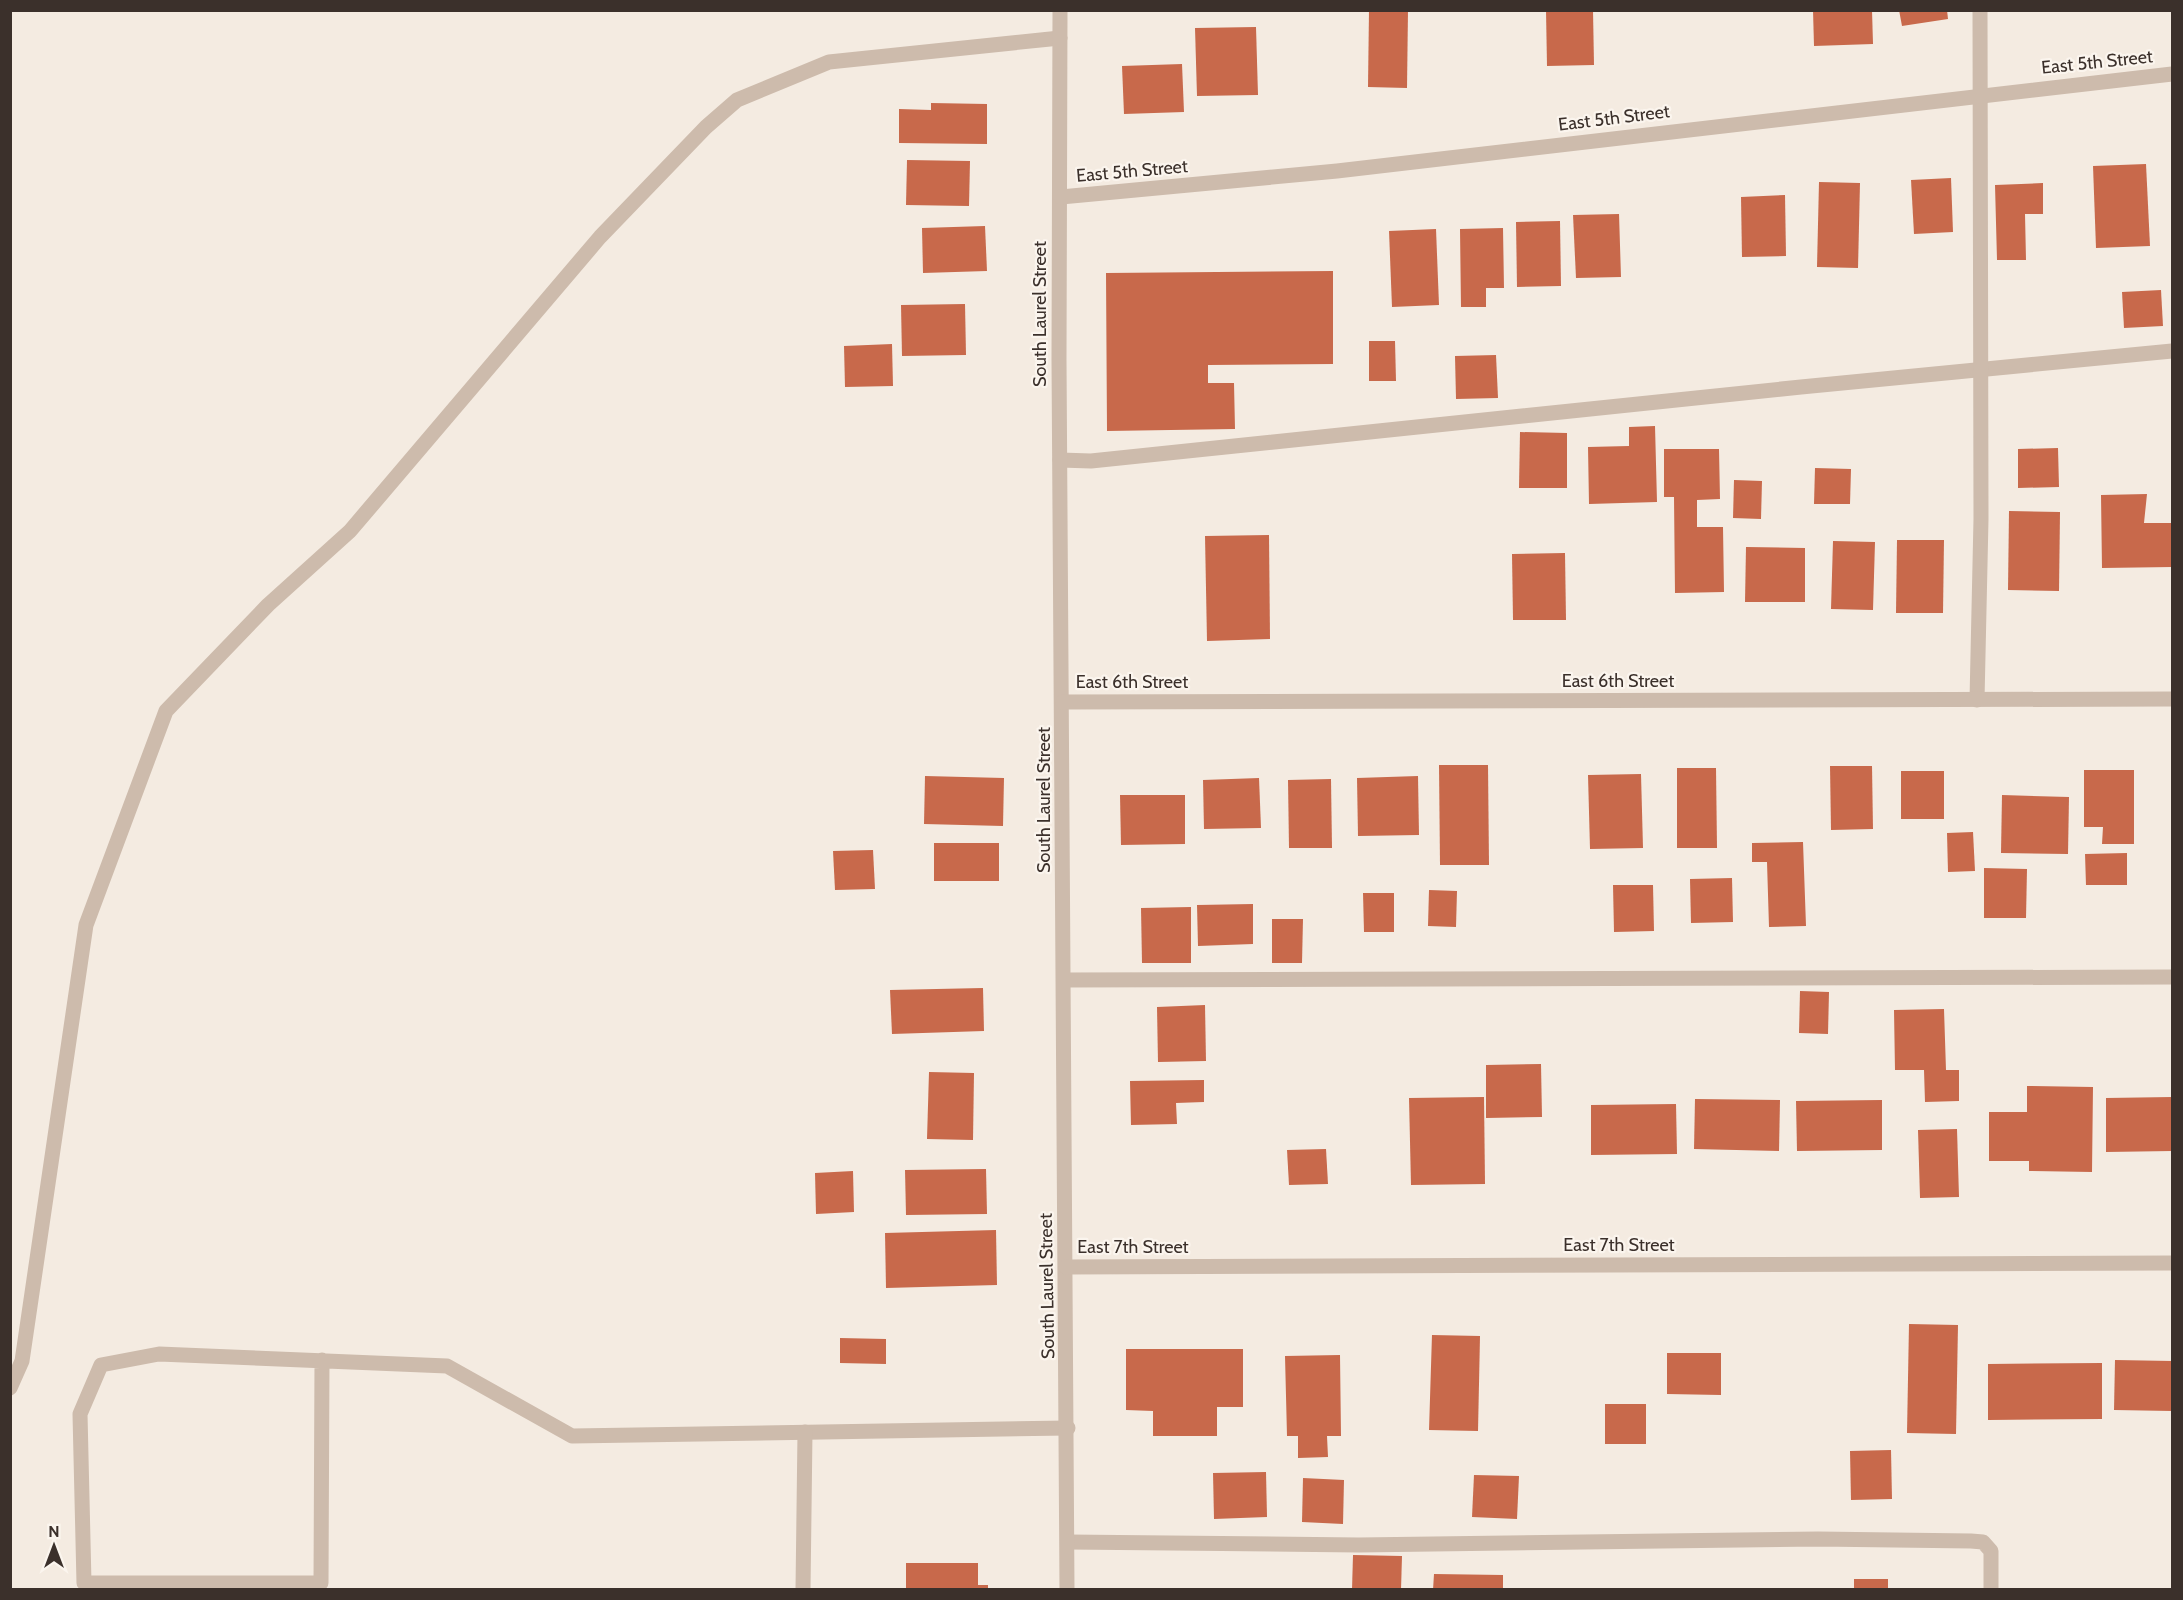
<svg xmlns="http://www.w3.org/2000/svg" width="2183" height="1600" font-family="Cabin,sans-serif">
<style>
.building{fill:#c8694b}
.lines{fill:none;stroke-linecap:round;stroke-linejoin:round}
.lane{stroke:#cdbbac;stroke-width:15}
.street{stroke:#cdbbac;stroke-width:15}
.labels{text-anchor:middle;stroke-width:4.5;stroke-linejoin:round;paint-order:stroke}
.street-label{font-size:18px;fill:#3b302b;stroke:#fbf5ee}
</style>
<rect width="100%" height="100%" fill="#f4ebe1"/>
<g class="building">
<path d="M1369,10H1408L1407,88L1368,87Z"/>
<path d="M1546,10H1593L1594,65L1547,66Z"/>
<path d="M1813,10H1872L1873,44L1814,46Z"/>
<path d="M1899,10H1947L1948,19L1902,26Z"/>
<path d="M1256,27L1258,95L1197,96L1195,28Z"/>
<path d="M1182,64L1184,112L1124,114L1122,66Z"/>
<path d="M931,103L987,104V144L899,143V109L931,110Z"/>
<path d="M907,160L970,161L969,206L906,205Z"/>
<path d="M2146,164L2150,246L2096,248L2093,166Z"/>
<path d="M1951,178L1953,232L1914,234L1911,180Z"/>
<path d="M1819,182L1860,183L1858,268L1817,267Z"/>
<path d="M2043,183V214H2025L2026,260H1997L1995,185Z"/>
<path d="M1785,195L1786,256L1742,257L1741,197Z"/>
<path d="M1619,214L1621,277L1576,278L1573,215Z"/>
<path d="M1560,221L1561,286L1517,287L1516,222Z"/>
<path d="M985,226L987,271L923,273L922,228Z"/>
<path d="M1503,228L1504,288H1486V307H1461L1460,229Z"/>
<path d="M1436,229L1439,305L1392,307L1389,231Z"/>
<path d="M1333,271V364L1208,365V383H1234L1235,429L1107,431L1106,273Z"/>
<path d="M2161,290L2163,326L2124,328L2122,292Z"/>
<path d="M965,304L966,355L902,356L901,305Z"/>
<path d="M1369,341H1395L1396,381H1369Z"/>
<path d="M892,344L893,386L845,387L844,346Z"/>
<path d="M1496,355L1498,398L1456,399L1455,356Z"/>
<path d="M1655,426L1657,502L1589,504L1588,447L1629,446V427Z"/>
<path d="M1520,432L1567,433V488H1519Z"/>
<path d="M2058,448L2059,487L2018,488V449Z"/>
<path d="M1664,449H1719L1720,499L1697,500V527H1723L1724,592L1675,593L1674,497H1664Z"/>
<path d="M1815,468L1851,469L1850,504H1814Z"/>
<path d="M1734,480L1762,481L1761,519L1733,518Z"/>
<path d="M2147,494L2144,523H2172V567L2102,568L2101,495Z"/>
<path d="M2009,511L2060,512L2059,591L2008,590Z"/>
<path d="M1269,535L1270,639L1207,641L1205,536Z"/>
<path d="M1897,540H1944L1943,613H1896Z"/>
<path d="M1833,541L1875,542L1873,610L1831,609Z"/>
<path d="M1746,547L1805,548V602H1745Z"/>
<path d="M1565,553L1566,620H1513L1512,554Z"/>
<path d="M1439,765H1488L1489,865H1440Z"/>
<path d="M1830,766H1872L1873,829L1831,830Z"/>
<path d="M1677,768H1716L1717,848H1677Z"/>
<path d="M2084,770H2134V844H2102L2103,827H2084Z"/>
<rect x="1901" y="771" width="43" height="48"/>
<path d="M1641,774L1643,848L1590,849L1588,775Z"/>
<path d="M925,776L1004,778L1003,826L924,824Z"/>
<path d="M1418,776L1419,835L1358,836L1357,778Z"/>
<path d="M1259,778L1261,828L1204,829L1203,780Z"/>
<path d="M1331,779L1332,848H1289L1288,780Z"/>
<path d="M1120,795H1185V844L1121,845Z"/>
<path d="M2002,795L2069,797L2068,854L2001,853Z"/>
<path d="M1973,832L1975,871L1948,872L1947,833Z"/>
<path d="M1803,842L1806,926L1769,927L1767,862H1752V843Z"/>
<rect x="934" y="843" width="65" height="38"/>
<path d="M873,850L875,889L835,890L833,851Z"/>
<path d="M2127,853V885H2086L2085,854Z"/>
<path d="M1984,868L2027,869L2026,918H1984Z"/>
<path d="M1732,878L1733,922L1691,923L1690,879Z"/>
<path d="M1613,885H1653L1654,931L1614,932Z"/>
<path d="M1429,890L1457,891L1456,927L1428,926Z"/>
<path d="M1363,893H1394V932H1364Z"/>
<path d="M1253,904V944L1198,946L1197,905Z"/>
<path d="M1191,907V963H1142L1141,908Z"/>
<path d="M1272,919H1303L1302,963H1272Z"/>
<path d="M983,988L984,1031L892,1034L890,990Z"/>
<path d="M1800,991L1829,992L1828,1034L1799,1033Z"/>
<path d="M1205,1005L1206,1061L1158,1062L1157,1007Z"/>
<path d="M1944,1009L1946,1070H1959V1101L1925,1102L1924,1070H1895L1894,1010Z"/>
<path d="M1541,1064L1542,1117L1486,1118V1065Z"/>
<path d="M929,1072L974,1073L973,1140L927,1139Z"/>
<path d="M1204,1080V1102L1176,1103L1177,1124L1131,1125L1130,1081Z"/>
<path d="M2027,1086L2093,1087L2092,1172L2029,1171V1161H1989V1112H2027Z"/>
<path d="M1484,1097L1485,1184L1411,1185L1409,1098Z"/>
<path d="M2172,1097V1151L2106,1152V1098Z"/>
<path d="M1695,1099L1780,1100L1779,1151L1694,1149Z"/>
<path d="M1882,1100V1150L1797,1151L1796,1101Z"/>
<path d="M1676,1104L1677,1154L1591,1155V1105Z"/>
<path d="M1957,1129L1959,1197L1920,1198L1918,1130Z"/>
<path d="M1326,1149L1328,1184L1289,1185L1287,1150Z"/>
<path d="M986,1169L987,1214L906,1215L905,1170Z"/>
<path d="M853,1171L854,1212L816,1214L815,1173Z"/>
<path d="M996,1230L997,1285L886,1288L885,1233Z"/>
<path d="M1909,1324L1958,1325L1956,1434L1907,1433Z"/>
<path d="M1432,1335L1480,1336L1478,1431L1429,1430Z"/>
<path d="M840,1338L886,1339V1364L840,1363Z"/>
<path d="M1126,1349H1243V1407H1217V1436H1153V1411L1126,1410Z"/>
<path d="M1667,1353H1721V1395L1667,1394Z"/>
<path d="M1340,1355L1341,1436H1327L1328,1457L1298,1458V1436H1287L1285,1356Z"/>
<path d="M2115,1360L2172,1361V1411L2114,1410Z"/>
<path d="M2102,1363V1419L1988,1420V1364Z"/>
<rect x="1605" y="1404" width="41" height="40"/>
<path d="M1891,1450L1892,1499L1851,1500L1850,1451Z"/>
<path d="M1266,1472L1267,1517L1214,1519L1213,1473Z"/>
<path d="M1474,1475L1519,1476L1517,1519L1472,1517Z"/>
<path d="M1303,1478L1344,1480L1343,1524L1302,1522Z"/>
<path d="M1353,1555L1402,1556L1401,1590H1352Z"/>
<path d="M906,1563H978V1585H988V1590H906Z"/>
<path d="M1434,1574L1503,1575V1590H1433Z"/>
<rect x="1854" y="1579" width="34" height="11"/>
</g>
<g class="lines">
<g class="lane">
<path d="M1060,460L1091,461L1801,387L2172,351"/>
<path d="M1977,700L1981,519L1980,10"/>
<path d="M1064,980L2172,977"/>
<path d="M322,1360L321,1583H84L80,1414L101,1365L159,1354L447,1366L572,1436L1068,1428"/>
<path d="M10,1388L22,1361L86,925L166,711L268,605L350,531L600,237L706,127L737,100L829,62L1060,38"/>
<path d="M1068,1542L1359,1545L1818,1539L1971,1541L1983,1542L1991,1551V1590"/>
<path d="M803,1590L805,1432"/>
</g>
<g class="street">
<path d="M1060,10L1059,360L1067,1590"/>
<path d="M1061,197L1337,171L2172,74"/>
<path d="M1063,702L2172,699"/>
<path d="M1066,1267L2172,1263"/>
</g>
</g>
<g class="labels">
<g class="street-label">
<text transform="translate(2097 62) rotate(-6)" y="6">East 5th Street</text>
<text transform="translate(1614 118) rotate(-7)" y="6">East 5th Street</text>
<text transform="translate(1132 171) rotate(-5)" y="6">East 5th Street</text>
<text transform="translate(1040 314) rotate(-90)" y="6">South Laurel Street</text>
<text x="1618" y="687">East 6th Street</text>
<text x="1132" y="688">East 6th Street</text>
<text transform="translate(1044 800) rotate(-90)" y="6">South Laurel Street</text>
<text x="1619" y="1251">East 7th Street</text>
<text x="1133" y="1253">East 7th Street</text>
<text transform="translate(1047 1286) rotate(-91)" y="6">South Laurel Street</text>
</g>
</g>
<rect width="2183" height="1600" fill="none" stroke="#3b302b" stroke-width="24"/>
<g transform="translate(54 1546)" stroke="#fbf5ee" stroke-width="4.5" paint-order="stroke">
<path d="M0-4.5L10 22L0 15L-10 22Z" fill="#3b302b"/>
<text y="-9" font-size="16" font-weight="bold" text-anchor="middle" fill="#3b302b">N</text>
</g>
</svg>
